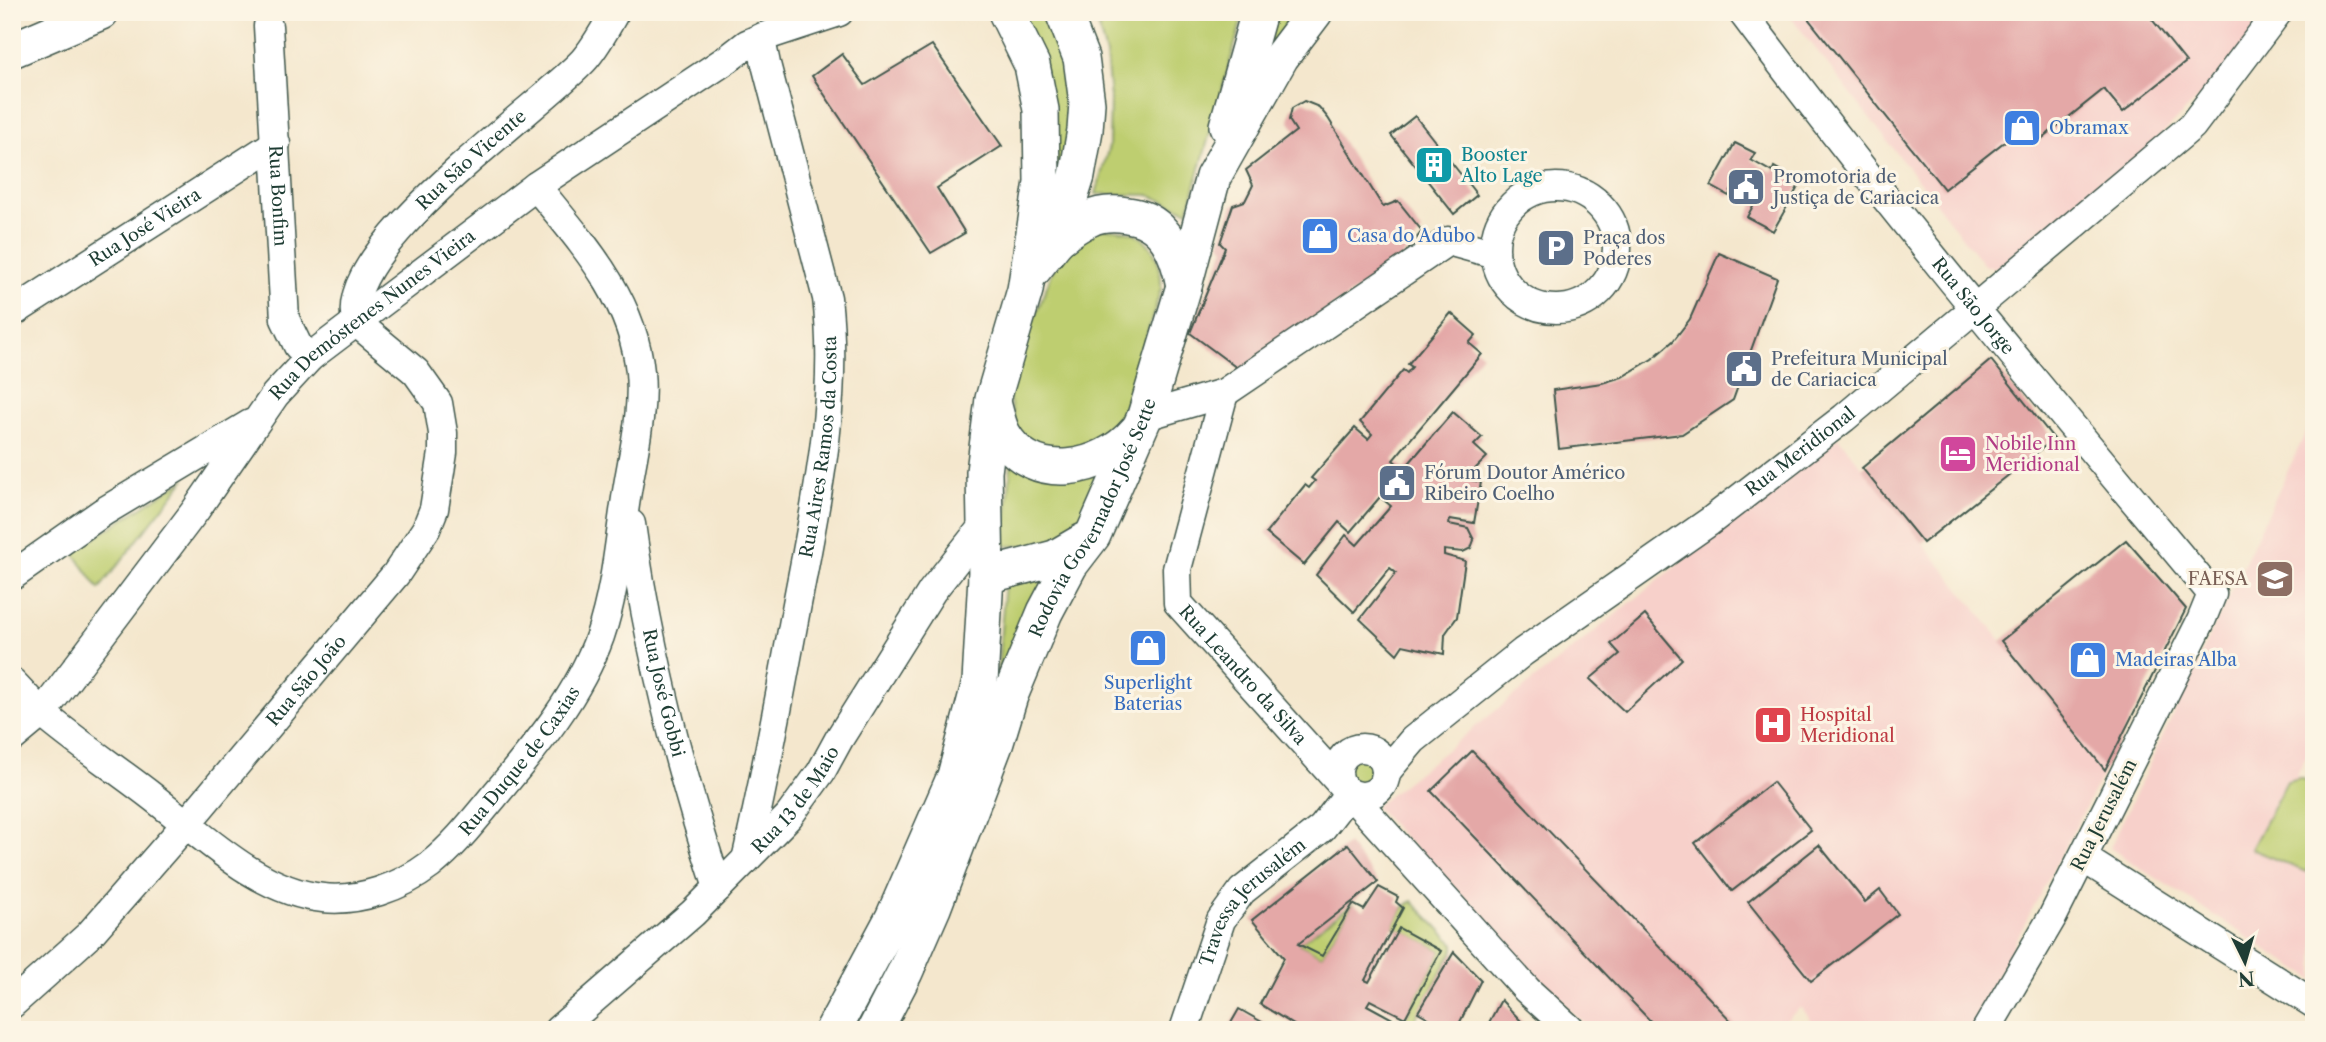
<svg xmlns="http://www.w3.org/2000/svg" width="2326" height="1042" font-family="'Libre Caslon Text',serif">
<style>
.built{fill:#f7d0ca}
.green{fill:#bece70;stroke:#6e8652;stroke-width:2}
.building{fill:#e4a8a7}
.lines{fill:none;stroke-linecap:round;stroke-linejoin:round}
.minor-casing{stroke:#3f564b;stroke-width:31}
.major-casing{stroke:#3f564b;stroke-width:38}
.minor{stroke:#fff;stroke-width:28}
.major{stroke:#fff;stroke-width:35}
.labels{text-anchor:middle;stroke-width:6;stroke-linejoin:round;paint-order:stroke}
.shop-label{font-size:18px;fill:#366cbe;stroke:#fcf5e5;text-anchor:start}
.culture-label{font-size:18px;fill:#0d838f;stroke:#fcf5e5;text-anchor:start}
.street-label{font-size:18px;fill:#1f3d34;stroke:#fcf5e5}
.service-label{font-size:18px;fill:#4e5e75;stroke:#fcf5e5;text-anchor:start}
.hotel-label{font-size:18px;fill:#b23c85;stroke:#fcf5e5;text-anchor:start}
.education-label{font-size:18px;fill:#785e54;stroke:#fcf5e5;text-anchor:end}
.health-label{font-size:18px;fill:#be3a42;stroke:#fcf5e5;text-anchor:start}
</style>
<rect width="100%" height="100%" fill="#fcf5e5"/>
<filter id="ink" filterUnits="userSpaceOnUse"><feTurbulence type="fractalNoise" baseFrequency=".0143" numOctaves="2"/><feDisplacementMap in="SourceGraphic" scale="14" xChannelSelector="R" yChannelSelector="G"/><feConvolveMatrix kernelMatrix="1 2 1 2 8 2 1 2 1" color-interpolation-filters="sRGB"/></filter>
<filter id="wash" filterUnits="userSpaceOnUse"><feTurbulence type="fractalNoise" baseFrequency=".00686" numOctaves="4" result="noise"/><feDisplacementMap in="SourceGraphic" scale="28" xChannelSelector="R" yChannelSelector="G"/><feGaussianBlur stdDeviation="1.57" result="paint"/><feColorMatrix in="noise" values="0 0 0 0 0 0 0 0 0 0 0 0 0 0 0 0 0 1.4 0 .05"/><feComposite in="paint" operator="in"/></filter>
<g filter="url(#wash)">
<rect width="100%" height="100%" fill="#f4e7cd"/>
<g class="built">
<path d="M1787,12H2269L2226,72L2109,185L1996,269L1984,265Z"/>
<path d="M2314,415V743L2296,775L2314,785V857L2306,872L2314,876V980L2110,848Z"/>
<path d="M1838,437L2105,770L1969,1030H1819L1801,1007L1774,1030H1590L1375,807Z"/>
</g>
<g class="green">
<path d="M1020,12H1054L1079,128L1050,228Z"/>
<path d="M1094,12H1244L1188,211L1149,195L1096,194L1109,146L1110,98L1106,54Z"/>
<path d="M1271,12H1297L1269,58L1263,43Z"/>
<path d="M1096,228C1108,230 1125,229 1136,234C1156,245 1162,268 1161,289L1120,421L1112,435L1057,456L1018,433L1007,390L1057,260Z"/>
<path d="M1012,455L1116,464C1106,483 1088,528 1069,538C1051,547 1023,546 1004,546Z"/>
<path d="M185,479L99,589L73,552Z"/>
<path d="M1049,570L994,721L1005,581Z"/>
<path d="M1364,748L1376,754L1381,759L1382,783L1374,792L1362,795L1339,764L1347,754Z"/>
<path d="M2300,778L2314,785V857L2306,872L2251,849L2287,781Z"/>
<path d="M1412,901L1454,944V949L1409,1030H1394L1398,1022L1405,1018L1441,951L1393,926L1403,908Z"/>
<path d="M1353,904L1322,956L1298,944Z"/>
</g>
<g id="blocks">
<g class="building">
<path d="M1803,12H2146L2186,62L2123,112L2104,89L2040,140L2027,124L1944,189Z"/>
<path d="M932,45L1002,146L937,188L965,233L931,253L812,76L842,54L865,85Z"/>
<path d="M1304,101L1319,107L1328,118L1383,207L1398,201L1422,231L1400,260L1241,371L1190,333L1225,248L1220,243L1233,205L1245,201L1253,185L1246,170L1296,131L1289,120L1292,108Z"/>
<path d="M1415,116L1477,195L1454,214L1391,135Z"/>
<path d="M1735,143L1755,153L1751,160L1772,172L1774,167L1801,182L1773,231L1747,217L1754,204L1731,191L1729,196L1711,186Z"/>
<path d="M1719,253L1777,278L1733,400L1682,434L1559,449L1553,390L1602,383L1622,377L1652,359L1673,341L1690,319Z"/>
<path d="M1451,313L1476,335L1469,343L1482,354L1393,460L1404,469L1453,412L1482,437L1474,445L1487,457L1465,479L1481,482L1474,523L1450,519L1449,524L1468,528L1474,540L1471,548L1463,552L1444,550V555L1465,561L1457,617L1445,634L1444,654L1403,645L1397,654L1360,619L1396,573L1390,568L1354,612L1316,575L1346,535L1357,545L1391,506L1380,497L1350,532L1339,522L1304,565L1266,533L1305,485L1309,488L1315,481L1311,478L1355,428L1368,439L1372,434L1360,422L1403,370L1407,373L1412,367L1408,364Z"/>
<path d="M1991,360L2054,439L1923,543L1862,468Z"/>
<path d="M2126,540L2186,609L2105,770L2001,641Z"/>
<path d="M1645,615L1682,659L1625,712L1590,679L1620,654L1611,644Z"/>
<path d="M1472,751L1738,1028L1659,1030L1431,791Z"/>
<path d="M1773,782L1811,830L1732,891L1695,843Z"/>
<path d="M1348,844L1378,882L1298,944L1322,956L1353,904L1364,910L1379,887L1398,897L1396,902L1403,908L1365,980L1369,982L1399,928L1441,951L1405,1018L1370,1000L1367,1005L1398,1022L1394,1030H1302L1260,1004L1284,958L1252,920Z"/>
<path d="M1819,845L1865,902L1880,890L1898,914L1811,981L1748,902Z"/>
<path d="M1454,952L1481,980L1456,1030H1450L1418,1012Z"/>
<path d="M1501,1000L1521,1021L1529,1030H1485Z"/>
<path d="M1239,1009L1276,1030H1227Z"/>
</g>
</g>
</g>
<g filter="url(#ink)">
<use href="#blocks" fill-opacity="0" stroke="#3f564b" stroke-width="2"/>
<g class="lines">
<g class="minor-casing">
<g id="minor">
<path id="s1" d="M1742,12C1891,212 2053,403 2212,594L2201,621L2053,916L1986,1030"/>
<path id="s2" d="M268,26L285,319L298,346L310,357"/>
<circle cx="1556" cy="248" r="61"/>
<path id="s3" d="M12,313L276,143"/>
<path id="s4" d="M1224,393L1177,569L1178,603L1340,783"/>
<path d="M1145,416L1224,393L1448,241L1495,254"/>
<path id="s5" d="M631,524C648,648 679,769 718,888"/>
<path d="M12,576L103,512L250,424"/>
<path id="s6" d="M12,682C22,692 32,704 43,714C77,743 115,768 150,795C200,833 258,892 323,898C359,902 401,887 430,865C455,845 475,819 495,795C536,746 578,697 600,636C615,592 619,544 626,498C632,457 644,414 640,372C633,297 581,242 536,186"/>
<path id="s7" d="M12,738L42,713L195,511L275,395L310,357L536,186L729,58L747,44L763,37L839,12"/>
<circle cx="1362" cy="772" r="24"/>
<path id="s8" d="M1386,772L1413,740L1523,652L1709,522L1844,418L2192,126L2278,12"/>
<path d="M2083,858L2314,1004"/>
<path id="s9" d="M746,860C766,775 781,689 797,604C816,504 839,401 827,298L766,64L762,45L763,37"/>
<path id="s10" d="M12,1004L89,935L187,823L396,574L426,529L434,509L443,453V433L438,403L416,372L357,323C331,253 537,110 583,61C596,47 605,29 615,12"/>
<path id="s11" d="M558,1030L693,913L789,816L821,772L839,739L932,591L984,525"/>
<path id="s12" d="M1184,1030L1221,920L1242,891L1322,828L1349,793L1527,990L1571,1030"/>
</g>
</g>
<g class="major-casing">
<g id="major">
<path d="M12,50L101,12"/>
<path d="M1227,126L1259,12"/>
<path d="M1057,240C1067,232 1077,224 1089,219C1101,213 1114,213 1127,215C1165,219 1178,253 1184,286"/>
<path d="M1033,270L1057,240L1077,176L1085,130L1087,103L1081,58L1063,12"/>
<path d="M993,402C996,413 998,424 1003,434C1032,485 1103,471 1136,432"/>
<path d="M986,576L1055,558L1084,541"/>
<path d="M833,1030L893,918L955,776L980,682L986,576L984,472L993,399L1025,290L1042,182L1041,110L1032,65L1006,12"/>
<path id="s13" d="M875,1030L905,972L933,908L996,742L1010,696L1045,612L1070,565L1093,535L1145,416L1184,286L1213,177L1281,57L1315,12"/>
</g>
</g>
<use href="#minor" class="minor"/>
<use href="#major" class="major"/>
</g>
</g>
<defs>
<g id="shop-square" transform="scale(2.0125)"><rect x="-9" y="-9" width="18" height="18" rx="4" fill="#3f7fe0" stroke="#fcf5e5"/><path d="M-5-2.5h2.3a2.7 3.5 0 0 1 5.4 0H5L5.5 6h-11ZM-1.5-2.5h3a1.5 2.3 0 0 0-3 0Z" fill="#fff"/></g>
<g id="building-square" transform="scale(2.0125)"><rect x="-9" y="-9" width="18" height="18" rx="4" fill="#0f9aa8" stroke="#fcf5e5"/><path d="M-4-6H4V6H1V3H-1V6H-4ZM-2.5-4.3h1.7v1.8h-1.7ZM.8-4.3h1.7v1.8H.8ZM-2.5-1h1.7V.8h-1.7ZM.8-1h1.7V.8H.8Z" fill="#fff"/></g>
<g id="civic-square" transform="scale(2.0125)"><rect x="-9" y="-9" width="18" height="18" rx="4" fill="#5c6f8a" stroke="#fcf5e5"/><path d="M-.6-6.5H3V-4.5H.6V-3L4-1V1h2V6H-6V1h2V-1L-.6-3ZM-1.2 2.5V6h2.4V2.5Z" fill="#fff"/></g>
<g id="parking-square" transform="scale(2.0125)"><rect x="-9" y="-9" width="18" height="18" rx="4" fill="#5c6f8a" stroke="#fcf5e5"/><path d="M-3.5-5.5H1a3.5 3.5 0 0 1 0 7H-1V5.5H-3.5ZM-1-3.4V-.6H.8a1.4 1.4 0 0 0 0-2.8Z" fill="#fff"/></g>
<g id="hotel-square" transform="scale(2.0125)"><rect x="-9" y="-9" width="18" height="18" rx="4" fill="#d1479c" stroke="#fcf5e5"/><path d="M-6-4.5h1.5V1H6V5H4.5V3h-9V5H-6ZM-4 0a1.8 1.8 0 1 1 3.6 0ZM.5 0V-2.5h3Q6-2.5 6 0Z" fill="#fff"/></g>
<g id="university-square" transform="scale(2.0125)"><rect x="-9" y="-9" width="18" height="18" rx="4" fill="#8d6e63" stroke="#fcf5e5"/><path d="M0-5L7-2L0 1L-7-2ZM-4 1L0 2.5L4 1V4Q0 6-4 4Z" fill="#fff"/></g>
<g id="hospital-square" transform="scale(2.0125)"><rect x="-9" y="-9" width="18" height="18" rx="4" fill="#e0444e" stroke="#fcf5e5"/><path d="M-5-5h3v3.5h4V-5h3V5h-3V1.5h-4V5h-3Z" fill="#fff"/></g>
</defs>
<g fill-rule="evenodd">
<use href="#shop-square" x="2022" y="128"/>
<use href="#building-square" x="1434" y="165"/>
<use href="#civic-square" x="1746" y="187"/>
<use href="#shop-square" x="1320" y="236"/>
<use href="#parking-square" x="1556" y="248"/>
<use href="#civic-square" x="1744" y="369"/>
<use href="#hotel-square" x="1958" y="454"/>
<use href="#civic-square" x="1397" y="483"/>
<use href="#university-square" x="2275" y="579"/>
<use href="#shop-square" x="1148" y="648"/>
<use href="#shop-square" x="2088" y="660"/>
<use href="#hospital-square" x="1773" y="725"/>
</g>
<g class="labels">
<g class="shop-label">
<text x="2049" y="134">Obramax</text>
<text x="1347" y="242">Casa do Adubo</text>
<text x="2115" y="666">Madeiras Alba</text>
<text x="1148" y="689" text-anchor="middle">Superlight<tspan x="1148" dy="21">Baterias</tspan></text>
</g>
<g class="culture-label">
<text x="1461" y="161">Booster<tspan x="1461" dy="21">Alto Lage</tspan></text>
</g>
<g class="street-label">
<text dy="6" stroke="none"><textPath href="#s10" startOffset="1082">Rua São Vicente</textPath></text>
<text dy="6" stroke="none"><textPath href="#s2" startOffset="170">Rua Bonfim</textPath></text>
<text dy="6" stroke="none"><textPath href="#s3" startOffset="158">Rua José Vieira</textPath></text>
<text dy="6" stroke="none"><textPath href="#s1" startOffset="374">Rua São Jorge</textPath></text>
<text dy="6" stroke="none"><textPath href="#s7" startOffset="560">Rua Demóstenes Nunes Vieira</textPath></text>
<text dy="6" stroke="none"><textPath href="#s9" startOffset="420">Rua Aires Ramos da Costa</textPath></text>
<text dy="6" stroke="none"><textPath href="#s8" startOffset="525">Rua Meridional</textPath></text>
<text dy="6" stroke="none"><textPath href="#s13" startOffset="558">Rodovia Governador José Sette</textPath></text>
<text dy="6" stroke="none"><textPath href="#s4" startOffset="313">Rua Leandro da Silva</textPath></text>
<text dy="6" stroke="none"><textPath href="#s10" startOffset="438">Rua São João</textPath></text>
<text dy="6" stroke="none"><textPath href="#s5" startOffset="172">Rua José Gobbi</textPath></text>
<text dy="6" stroke="none"><textPath href="#s6" startOffset="635">Rua Duque de Caxias</textPath></text>
<text dy="6" stroke="none"><textPath href="#s11" startOffset="332">Rua 13 de Maio</textPath></text>
<text transform="translate(2104 815) rotate(-63)" y="6">Rua Jerusalém</text>
<text dy="6" stroke="none"><textPath href="#s12" startOffset="149">Travessa Jerusalém</textPath></text>
</g>
<g class="service-label">
<text x="1773" y="183">Promotoria de<tspan x="1773" dy="21">Justiça de Cariacica</tspan></text>
<text x="1583" y="244">Praça dos<tspan x="1583" dy="21">Poderes</tspan></text>
<text x="1771" y="365">Prefeitura Municipal<tspan x="1771" dy="21">de Cariacica</tspan></text>
<text x="1424" y="479">Fórum Doutor Américo<tspan x="1424" dy="21">Ribeiro Coelho</tspan></text>
</g>
<g class="hotel-label">
<text x="1985" y="450">Nobile Inn<tspan x="1985" dy="21">Meridional</tspan></text>
</g>
<g class="education-label">
<text x="2248" y="585">FAESA</text>
</g>
<g class="health-label">
<text x="1800" y="721">Hospital<tspan x="1800" dy="21">Meridional</tspan></text>
</g>
</g>
<rect width="2326" height="1042" fill="none" stroke="#fcf5e5" stroke-width="42"/>
<g transform="translate(2245 962) rotate(175)" stroke="#fcf5e5" stroke-width="5" paint-order="stroke">
<path d="M0-5L12 26L0 18L-12 26Z" fill="#1f3d34"/>
<text y="-10" font-size="19" font-weight="bold" text-anchor="middle" fill="#1f3d34">N</text>
</g>
</svg>
